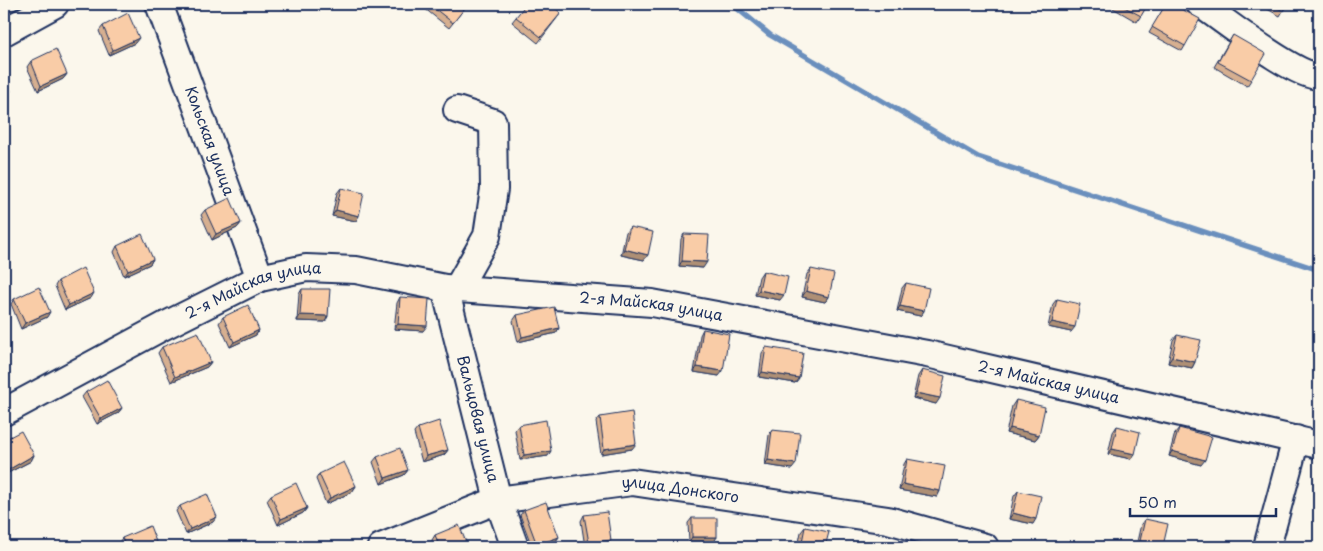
<svg xmlns="http://www.w3.org/2000/svg" width="1323" height="551" font-family="'Playpen Sans',sans-serif">
<style>
.lines{fill:none;stroke-linecap:round;stroke-linejoin:round}
.stream{stroke:#6b8fbd;stroke-width:5.5}
.minor-casing{stroke:#1b2f5e;stroke-width:30}
.minor{stroke:#fbf7ec;stroke-width:26}
.wall{fill:#d6af90;stroke:#1b2f5e}
.shaded-wall{fill:#ae8f75;stroke:#1b2f5e}
.building{fill:#f9cca7;stroke:#1b2f5e}
.labels{text-anchor:middle;stroke-width:4;stroke-linejoin:round;paint-order:stroke}
.street-label{font-size:15px;fill:#1b2f5e;stroke:#fbf7ec}
</style>
<rect width="100%" height="100%" fill="#fbf7ec"/>
<filter id="ink" filterUnits="userSpaceOnUse"><feTurbulence type="fractalNoise" baseFrequency=".02" numOctaves="2"/><feDisplacementMap in="SourceGraphic" scale="10" xChannelSelector="R" yChannelSelector="G"/><feConvolveMatrix kernelMatrix="1 2 1 2 8 2 1 2 1" color-interpolation-filters="sRGB"/></filter>
<g filter="url(#ink)">
<g class="lines">
<path class="stream" d="M732,4L770,35L978,157L1319,270"/>
<g class="minor-casing">
<g id="minor">
<path id="s1" d="M159,4L260,278"/>
<path d="M1200,4C1224,20 1295,77 1319,76"/>
<path d="M4,32L55,4"/>
<path d="M457,110L493,122L494,189L487,236L457,289"/>
<path id="s2" d="M445,288L498,500L515,547"/>
<path id="s3" d="M4,412L164,326L260,278L306,268L356,270L445,288L652,303L927,354L1319,445"/>
<path id="s4" d="M381,547L498,500L632,482L888,520L985,547"/>
<path d="M1267,547L1296,439"/>
</g>
</g>
<use href="#minor" class="minor"/>
</g>
<g class="wall">
<path d="M428,4H468L449,28L424,8Z"/>
<path d="M1106,4H1148L1137,22Z"/>
<path d="M1166,4L1185,46L1182,51L1149,33Z"/>
<path d="M1258,4H1287L1280,16Z"/>
<path d="M561,13L538,43L512,22L516,17Z"/>
<path d="M103,26L135,43L109,55L99,31Z"/>
<path d="M1233,35L1251,80L1247,86L1214,67Z"/>
<path d="M31,61L67,74L63,79L38,91L27,67Z"/>
<path d="M341,188L356,221L332,216L337,193Z"/>
<path d="M205,210L241,223L237,228L212,240L201,215Z"/>
<path d="M630,227L644,260L621,255L626,232Z"/>
<path d="M684,234L703,268L679,266L681,239Z"/>
<path d="M117,246L153,259L150,264L124,276L114,252Z"/>
<path d="M811,269L829,297L825,302L802,297L807,274Z"/>
<path d="M763,271L780,300L755,295L759,277Z"/>
<path d="M58,281L91,298L65,310L55,286Z"/>
<path d="M906,283L924,311L920,316L897,311L902,288Z"/>
<path d="M302,289L328,316L325,322L297,321L299,294Z"/>
<path d="M400,297L423,331L394,329L397,303Z"/>
<path d="M14,299L47,317L21,329L11,304Z"/>
<path d="M1057,299L1071,332L1048,327L1053,304Z"/>
<path d="M517,315L559,328L556,333L518,342L513,321Z"/>
<path d="M223,317L259,330L256,335L230,347L219,323Z"/>
<path d="M703,329L719,376L694,372L700,335Z"/>
<path d="M1177,335L1195,362L1192,368L1168,363L1173,340Z"/>
<path d="M162,347L211,362L207,367L171,382L158,353Z"/>
<path d="M766,347L799,378L795,383L759,377L762,353Z"/>
<path d="M1319,364V386L1315,385Z"/>
<path d="M922,370L936,404L913,398L918,376Z"/>
<path d="M86,392L122,408L118,413L97,424L82,397Z"/>
<path d="M1016,400L1039,435L1035,440L1006,433L1012,406Z"/>
<path d="M600,417L632,449L601,454L596,422Z"/>
<path d="M519,425L548,456L520,460L515,430Z"/>
<path d="M1117,426L1131,459L1108,454L1113,432Z"/>
<path d="M418,428L448,450L444,455L422,462L414,433Z"/>
<path d="M1179,428L1201,465L1169,456L1175,433Z"/>
<path d="M772,430L792,469L765,465L769,435Z"/>
<path d="M4,440L34,455L31,461L4,475Z"/>
<path d="M377,457L408,470L404,475L381,484L373,462Z"/>
<path d="M907,459L940,491L937,497L899,490L904,464Z"/>
<path d="M319,474L356,486L352,492L326,504L316,479Z"/>
<path d="M1018,491L1033,524L1009,519L1014,496Z"/>
<path d="M271,495L307,508L303,513L278,525L267,500Z"/>
<path d="M180,506L213,522L186,534L176,511Z"/>
<path d="M524,510L559,537L555,542L541,547H532L520,515Z"/>
<path d="M584,515L611,540L607,545L592,547H585L581,521Z"/>
<path d="M692,518L714,542H689L688,523Z"/>
<path d="M1145,519L1163,546L1162,547H1140L1136,546L1141,524Z"/>
<path d="M805,527L825,547H798L801,532Z"/>
<path d="M435,535L468,547H434L432,540Z"/>
<path d="M122,538L158,547H118L117,545Z"/>
</g>
<g class="shaded-wall">
<path d="M139,38L135,43L109,55L113,50Z"/>
<path d="M67,74L63,79L38,91L41,86Z"/>
<path d="M11,91L7,96L4,98V95Z"/>
<path d="M336,210L359,216L356,221L332,216Z"/>
<path d="M241,223L237,228L212,240L216,234Z"/>
<path d="M624,249L648,255L644,260L621,255Z"/>
<path d="M153,259L150,264L124,276L128,271Z"/>
<path d="M682,261L707,262L703,268L679,266Z"/>
<path d="M759,290L784,295L780,300L755,295Z"/>
<path d="M806,291L829,297L825,302L802,297Z"/>
<path d="M94,293L91,298L65,310L69,305Z"/>
<path d="M900,306L924,311L920,316L897,311Z"/>
<path d="M50,312L47,317L21,329L25,323Z"/>
<path d="M300,315L328,316L325,322L297,321Z"/>
<path d="M1052,322L1075,327L1071,332L1048,327Z"/>
<path d="M398,324L427,326L423,331L394,329Z"/>
<path d="M559,328L556,333L518,342L522,337Z"/>
<path d="M259,330L256,335L230,347L234,342Z"/>
<path d="M1172,357L1195,362L1192,368L1168,363Z"/>
<path d="M211,362L207,367L171,382L175,377Z"/>
<path d="M697,367L723,371L719,376L694,372Z"/>
<path d="M762,372L799,378L795,383L759,377Z"/>
<path d="M1318,380H1319V386L1315,385Z"/>
<path d="M916,393L940,398L936,404L913,398Z"/>
<path d="M122,408L118,413L97,424L101,419Z"/>
<path d="M1010,428L1039,435L1035,440L1006,433Z"/>
<path d="M636,444L632,449L601,454L604,449Z"/>
<path d="M1112,449L1135,454L1131,459L1108,454Z"/>
<path d="M448,450L444,455L422,462L426,456Z"/>
<path d="M551,451L548,456L520,460L524,455Z"/>
<path d="M1172,451L1205,460L1201,465L1169,456Z"/>
<path d="M34,455L31,461L4,475L8,470Z"/>
<path d="M768,460L796,464L792,469L765,465Z"/>
<path d="M408,470L404,475L381,484L385,478Z"/>
<path d="M903,484L940,491L937,497L899,490Z"/>
<path d="M356,486L352,492L326,504L330,498Z"/>
<path d="M307,508L303,513L278,525L281,519Z"/>
<path d="M1013,513L1036,519L1033,524L1009,519Z"/>
<path d="M217,517L213,522L186,534L190,529Z"/>
<path d="M559,537L555,542L541,547H535L537,545Z"/>
<path d="M692,537H717L714,542H689Z"/>
<path d="M611,540L607,545L592,547H586L589,543Z"/>
<path d="M1140,541L1163,546L1162,547H1140L1136,546Z"/>
</g>
<g class="building">
<path d="M429,4H468L453,23Z"/>
<path d="M526,4H550L561,13L541,37L516,17Z"/>
<path d="M1119,4H1148L1141,16Z"/>
<path d="M1166,4H1172L1200,19L1185,46L1152,27Z"/>
<path d="M1271,4H1287L1283,11Z"/>
<path d="M128,13L139,38L113,50L103,26Z"/>
<path d="M1233,35L1266,54L1251,80L1218,62Z"/>
<path d="M56,49L67,74L41,86L31,61Z"/>
<path d="M4,75L11,91L4,95Z"/>
<path d="M341,188L364,193L359,216L336,210Z"/>
<path d="M230,198L241,223L216,234L205,210Z"/>
<path d="M630,227L653,232L648,255L624,249Z"/>
<path d="M142,234L153,259L128,271L117,246Z"/>
<path d="M684,234L709,235L707,262L682,261Z"/>
<path d="M83,268L94,293L69,305L58,281Z"/>
<path d="M811,269L834,274L829,297L806,291Z"/>
<path d="M763,271L788,277L784,295L759,290Z"/>
<path d="M906,283L929,288L924,311L900,306Z"/>
<path d="M39,287L50,312L25,323L14,299Z"/>
<path d="M302,289H330L328,316L300,315Z"/>
<path d="M400,297L429,299L427,326L398,324Z"/>
<path d="M1057,299L1080,304L1075,327L1052,322Z"/>
<path d="M248,305L259,330L234,342L223,317Z"/>
<path d="M554,307L559,328L522,337L517,315Z"/>
<path d="M703,329L729,334L723,371L697,367Z"/>
<path d="M198,332L211,362L175,377L162,347Z"/>
<path d="M1177,335L1201,340L1195,362L1172,357Z"/>
<path d="M766,347L803,353L799,378L762,372Z"/>
<path d="M922,370L945,376L940,398L916,393Z"/>
<path d="M107,380L122,408L101,419L86,392Z"/>
<path d="M1016,400L1045,407L1039,435L1010,428Z"/>
<path d="M632,412L636,444L604,449L600,417Z"/>
<path d="M546,420L551,451L524,455L519,425Z"/>
<path d="M439,421L448,450L426,456L418,428Z"/>
<path d="M1117,426L1140,432L1135,454L1112,449Z"/>
<path d="M1179,428L1212,437L1205,460L1172,451Z"/>
<path d="M772,430L800,433L796,464L768,460Z"/>
<path d="M21,431L34,455L8,470L4,463V440Z"/>
<path d="M400,448L408,470L385,478L377,457Z"/>
<path d="M907,459L945,466L940,491L903,484Z"/>
<path d="M344,462L356,486L330,498L319,474Z"/>
<path d="M296,483L307,508L281,519L271,495Z"/>
<path d="M1018,491L1041,496L1036,519L1013,513Z"/>
<path d="M207,494L217,517L190,529L180,506Z"/>
<path d="M546,502L559,537L537,545L524,510Z"/>
<path d="M607,512L611,540L589,543L584,515Z"/>
<rect x="692" y="518" width="25" height="19"/>
<path d="M1145,519L1168,524L1163,546L1140,541Z"/>
<path d="M459,525L468,547H440L435,535Z"/>
<path d="M150,526L158,547H126L122,538Z"/>
<path d="M805,527L829,532L825,547H801Z"/>
</g>
</g>
<g class="labels">
<g class="street-label">
<text dy="5" stroke="none"><textPath href="#s1" startOffset="146">Кольская улица</textPath></text>
<text dy="5" stroke="none"><textPath href="#s3" startOffset="279">2-я Майская улица</textPath></text>
<text dy="5" stroke="none"><textPath href="#s3" startOffset="684">2-я Майская улица</textPath></text>
<text dy="5" stroke="none"><textPath href="#s3" startOffset="1089">2-я Майская улица</textPath></text>
<text dy="5" stroke="none"><textPath href="#s2" startOffset="135">Вальцовая улица</textPath></text>
<text dy="5" stroke="none"><textPath href="#s4" startOffset="310">улица Донского</textPath></text>
</g>
</g>
<rect width="1323" height="551" fill="none" stroke="#fbf7ec" stroke-width="20"/>
<rect x="10" y="10" width="1303" height="531" fill="none" stroke="#1b2f5e" stroke-width="2" filter="url(#ink)"/>
<path d="M1130 508v8h146v-8" fill="none" stroke="#1b2f5e" stroke-width="2.5"/>
<text x="1138" y="508" font-size="15" fill="#1b2f5e" stroke="#fbf7ec" stroke-width="4" paint-order="stroke">50 m</text>
</svg>
